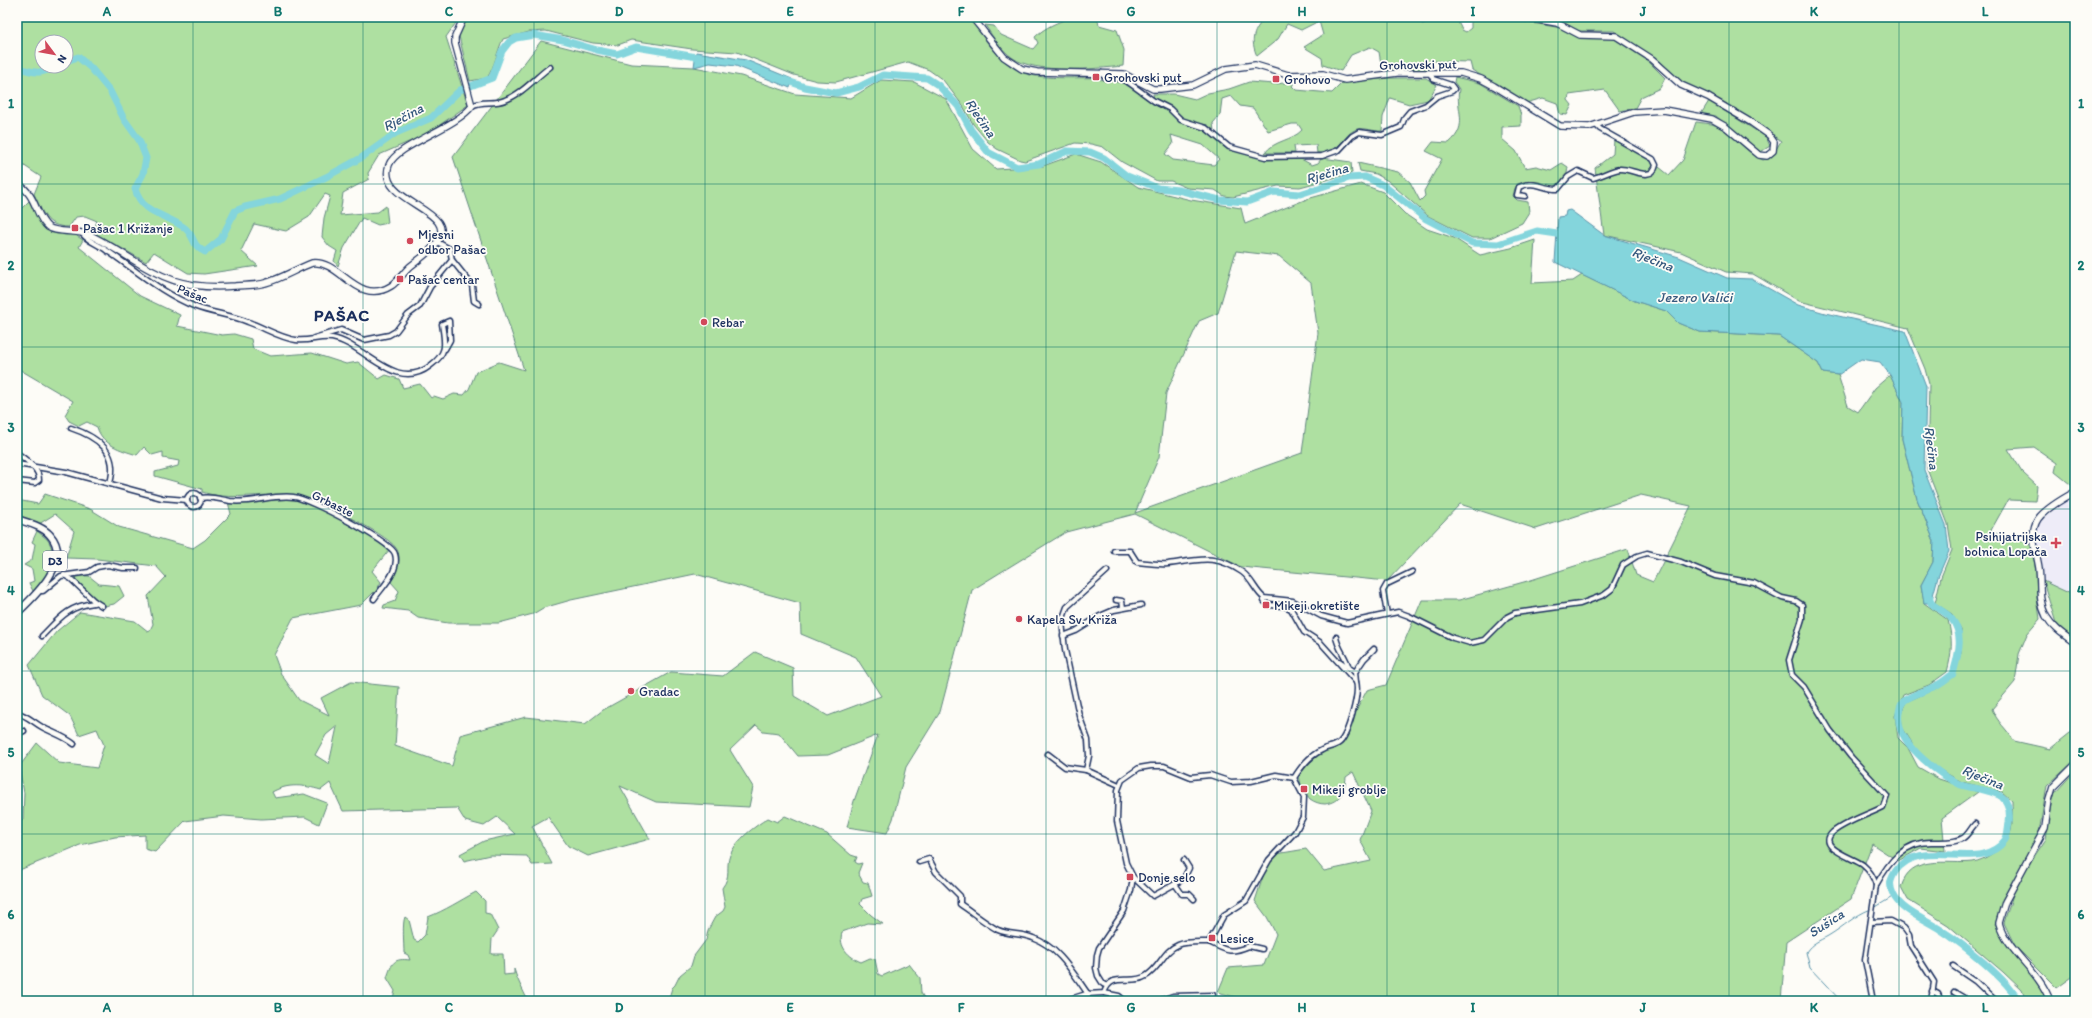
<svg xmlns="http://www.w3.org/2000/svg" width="2092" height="1018" font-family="Itim,sans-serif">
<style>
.built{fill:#eeecf8}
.green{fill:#aee0a1;stroke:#648880;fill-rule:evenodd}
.water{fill:#84d5dc;stroke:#5a93aa}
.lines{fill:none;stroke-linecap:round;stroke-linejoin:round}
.stream{stroke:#5a93aa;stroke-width:1}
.river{stroke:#84d5dc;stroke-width:7}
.minor-casing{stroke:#1b2f5e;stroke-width:7}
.secondary-casing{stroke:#1b2f5e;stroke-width:8}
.primary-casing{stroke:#1b2f5e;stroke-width:9}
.minor{stroke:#fdfcf7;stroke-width:4}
.secondary{stroke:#fdfcf7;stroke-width:5.5}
.primary{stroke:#fdfcf7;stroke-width:6}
.grid{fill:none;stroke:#0f766e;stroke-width:1;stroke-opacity:0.55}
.poi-dot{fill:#d1495b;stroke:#fdfcf7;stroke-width:1.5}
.labels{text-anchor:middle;stroke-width:3.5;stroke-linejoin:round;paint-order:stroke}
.shield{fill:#fdfcf7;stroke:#5f6c8c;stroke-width:1}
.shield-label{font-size:12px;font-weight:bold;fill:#1b2f5e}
.street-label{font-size:13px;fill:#1b2f5e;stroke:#fdfcf7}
.poi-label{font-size:13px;fill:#1b2f5e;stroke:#fdfcf7;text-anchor:start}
.water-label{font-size:14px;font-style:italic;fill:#35587e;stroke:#fdfcf7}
.district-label{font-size:17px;font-weight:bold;letter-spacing:1px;fill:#1b2f5e;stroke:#fdfcf7}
.neatline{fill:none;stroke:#0f766e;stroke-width:1.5}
.grid-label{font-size:13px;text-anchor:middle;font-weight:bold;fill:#0f766e}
</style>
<rect width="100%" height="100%" fill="#fdfcf7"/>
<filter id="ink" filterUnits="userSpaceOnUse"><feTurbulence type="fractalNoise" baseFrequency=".025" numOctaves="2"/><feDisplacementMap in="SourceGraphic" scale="8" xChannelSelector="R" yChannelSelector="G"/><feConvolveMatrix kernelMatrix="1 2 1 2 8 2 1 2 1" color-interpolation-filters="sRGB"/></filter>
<g filter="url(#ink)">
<path class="built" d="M2075,496V596L2043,581L2036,536L2038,526L2043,519L2069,498Z"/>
<g class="green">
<path d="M17,17H460L446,37L468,105L427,134L379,155L368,173L369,179L343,193L340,215L378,212L386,206L388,223L378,225L362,218L344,248L338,266L334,261L337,251L329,246L322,237L324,218L330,196L325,194L309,217L286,231L254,224L241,251L258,266L204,274L188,273L154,252L146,262L93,232L97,221L85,216L76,217L69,227C45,227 43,212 34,194L41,177L17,161ZM42,42H66V66H42Z"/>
<path d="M468,17H969C983,36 998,62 1021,72C1038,80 1078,77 1097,78L1105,81L1120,82L1132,88L1152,103L1168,111L1180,122L1206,130L1223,146L1230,150L1265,159L1289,157L1301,159L1312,165L1318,163L1322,158L1351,162L1352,173L1300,187L1278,186L1233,197L1224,196L1215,190L1187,188L1171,181H1157L1122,162L1103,147L1091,144L1075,143L1025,161L1020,160L997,149L988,142L973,124L963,106L943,80L929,70L908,62L836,82L817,81L794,75L737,52L692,49L631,40L618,45L593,43L546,31L529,32L503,39C497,51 495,66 487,78L470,81L459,36ZM1171,135L1203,145L1219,159L1214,165L1173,160L1165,154L1173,144Z"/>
<path d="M1072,17H1097L1099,25L1117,30L1124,50L1123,66C1096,69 1035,74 1013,58C1001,50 993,37 985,25L994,26L1001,35L1033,49L1038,43L1035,37C1045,27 1058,22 1072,17Z"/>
<path d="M1263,17H1426L1422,24L1448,17H1463L1458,22L1462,30L1466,32L1471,28V17H1516L1526,22L1562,28L1581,38L1607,37L1614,39L1648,61L1665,78L1660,88L1641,97L1635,108L1620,111L1605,90L1569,95L1568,100L1572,105L1567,115L1560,114L1557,103L1543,98L1526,103L1472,70L1470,62L1429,61V69L1382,70L1379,52L1370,47L1351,55L1341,71L1323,65L1322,58L1304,47L1323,35L1319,21L1301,30L1287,24L1278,39L1257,56C1250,40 1253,31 1265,18Z"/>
<path d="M1541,17H2075V488L2055,472L2057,463L2034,447L2008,449L2023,473L2037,486L2035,501L2008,500L1990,532L2028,542L2032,547L2036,572L2037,598L2040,619L2027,634L2019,654L2015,682L1992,709C1997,722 2007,729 2014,741L2050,749L2070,733L2075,732V760L2047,786L2037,844L2005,896L1995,924L2008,945L2033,972L2048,1001H2026L2022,990L2003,972L1948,925L1908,900L1901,887C1910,853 1947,865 1973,862C1985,860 2002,849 2008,838C2014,829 2012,812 2012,801L2002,792L1962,782L1933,766L1916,749L1902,727L1901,713L1906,702L1937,688L1954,675L1961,653V630L1952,614L1935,603L1941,577L1952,550L1948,524L1927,469L1929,384L1925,369L1908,328L1799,301L1753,274L1726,272L1681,252L1604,235L1595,168L1613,154L1614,140L1649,159L1669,175L1683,160L1696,122C1701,123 1707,123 1712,124C1732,130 1743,152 1763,160L1772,156L1781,141L1722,101L1682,83L1660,61L1614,31H1579L1553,19Z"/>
<path d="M541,41L631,64L694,67L741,76L795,94L851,98L881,80L914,82L946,99L973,149L996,169L1043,166L1076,154L1101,162L1138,187L1191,200L1241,208L1245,224L1307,199L1361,184L1383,192L1405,214L1427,229L1454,238L1480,255L1511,248L1535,240L1532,283L1573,281L1582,275L1635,301L1666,311L1678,323L1700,332L1779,336L1818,363L1823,373L1838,375L1848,406L1858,412L1875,388L1890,375L1903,402L1902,439L1917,499L1934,541L1933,562L1921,585L1924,603L1948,620C1953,640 1952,653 1947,672L1929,685L1903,695L1895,716L1898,738L1908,748L1918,767L1939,779L1978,792L1942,818L1945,851L1921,848L1898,861L1872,844L1851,899L1786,942L1781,1001H1248L1218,992L1228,968L1264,965L1276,934L1267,917L1255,901L1270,855L1306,849L1324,871L1371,861L1360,840L1371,811L1353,772L1346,777C1345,791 1340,802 1325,804C1320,804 1314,802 1310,799C1306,795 1307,789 1301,786L1299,775L1315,755L1343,744L1356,711L1367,690L1386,685L1422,600H1459L1531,580L1628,549L1636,575L1653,582L1691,506L1641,495L1536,529L1460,504L1387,581L1241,567L1135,514L1066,532L972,590L940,712L906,767L893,819L887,833L847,827L854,801L878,735L828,755L798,756L779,733L763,731L756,725L730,750L753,787L749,807L656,802L620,786L650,839L588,856L568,846L548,817L532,826L552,864L532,865L527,856L490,855L464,861L460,854L484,841L515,834L497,817L484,826L465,821L457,808L343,811L330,783L321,790C304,785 288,783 272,792L275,798L304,794L327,803L319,824L305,817L261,819L224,816L185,821L155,852L145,849V835L115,837L80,845L17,871V820H23L24,793L19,767L37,743L59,763L97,768L104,745L97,729L79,735L70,716L42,695L29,665L57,631L80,612L135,621L149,632L153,624L148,596L166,577L156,566L97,559L66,558L74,531L55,514L39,524L17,515V500L38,504L45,494L90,509L119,527L193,548L205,540L231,514L228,502L295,499L325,511L386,546L390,549L372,571L381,582L373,597L374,592L361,605L293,618L274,655L281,674L299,700L329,715L321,698L351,682L399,687L395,746L452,766L460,735L526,717L585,724L603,710L671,672L723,676L755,652L793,668L794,696L828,716L881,696L856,657L801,634L800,603L695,574L571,600L543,608L533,614L499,623H448L418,618L408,611L383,608L384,605L395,601L399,591L391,582C396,573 403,558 396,548C385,532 316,500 296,495C290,494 282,495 275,495C251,495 226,500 202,492V489L155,476V472L178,466L179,461L163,458V452L152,455L144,447L137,455C121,450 102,445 97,427L87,422L79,426L69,421L65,415L73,401L17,368V206L22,208L29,201C47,231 41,231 77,234V236L83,240L79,247L140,296L180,315L177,326L222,335L234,334L251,339L253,349L270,356L312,353L346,364L358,362L379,379L386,375L399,379L403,388L420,384L431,398L434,396L443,399L454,394L464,395L469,389L476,372L499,362L524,370L453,157ZM1236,251L1279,256L1311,283L1318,333L1302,453L1135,513L1159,457L1166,393L1199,321L1218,313ZM337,726V727L329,764L315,755L326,735Z"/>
<path d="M1455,77L1480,83L1518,106L1521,115V126L1502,127V139L1516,151L1525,168L1536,166L1551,170L1562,163L1568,167L1566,179L1552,188C1538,181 1529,179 1515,188L1513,196L1517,200L1528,202L1529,212L1522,223L1490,238H1472L1428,216L1388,181L1376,174L1360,171L1358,163L1398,172L1410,182L1420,201L1425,196L1424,191L1442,159L1426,151L1433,142L1449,143C1470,125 1455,110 1459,89L1454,82Z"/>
<path d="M1390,78H1426L1437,85L1428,100L1409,104L1390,98L1383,117L1382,131C1374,132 1365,127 1357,129C1341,135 1344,152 1317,153L1316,145L1294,146L1295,153H1265C1274,140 1292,141 1302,130L1298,124H1292L1268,131L1253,108L1240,106L1231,96L1222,99L1220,115L1213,123L1214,131L1207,125L1187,121L1171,107L1154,99L1153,94H1174L1195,99L1208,93L1229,89L1249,82L1274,84L1295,82L1292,86L1296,90L1332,93L1342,83Z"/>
<path d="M1709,101L1766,137L1770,146L1759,153L1716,116L1701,114Z"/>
<path d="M37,531C40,534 44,536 47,539C60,555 47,581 33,591L29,583L34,581L32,569L24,565L32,560L35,544L32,542Z"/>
<path d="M74,575L89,576L99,584L119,586L124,596L114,604L105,606L77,582Z"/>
<path d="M2043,581L2075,596V641L2056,623Z"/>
<path d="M2075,771V975L2057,988L2015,946L2004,923L2017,882L2046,839L2054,794Z"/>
<path d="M785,816L827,834L851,855L857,857L855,862L858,864L862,863L858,873L863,882L868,883L872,896L862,899L860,904L871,915L883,924L867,923L842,932C838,947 849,957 861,962L870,958L875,959L878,974L882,976L909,964L920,978L921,993L926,1001H668L672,988L675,985L680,975L691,966L694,956L706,940L708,930L715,917L723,911L725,907L722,888C732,875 725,868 730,855C737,839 754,827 768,818L777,822Z"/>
<path d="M476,892L485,901V913L490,914L498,930L492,939L491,954H503L504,975L514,974V969C517,980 523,990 528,1001H392L395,991L387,978C392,962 394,958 410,960L408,955L404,953C404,945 402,923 405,917L409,920L414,940L418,942L425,935L428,917C446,910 459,901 476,892Z"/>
</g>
<g class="water">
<path d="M696,52L746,60L792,79L790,88L736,66L710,63L694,67Z"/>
<path d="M1570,210L1604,235L1679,257L1727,278L1752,279L1798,305L1825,313L1905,331L1926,386L1924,470L1946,525L1949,551L1938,577L1931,603H1924L1921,585L1933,562L1934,541L1917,499L1902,439L1903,402L1890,375L1880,362L1861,359L1838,375L1823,373L1818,363L1779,336L1700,332L1678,323L1666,311L1635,301L1555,262L1558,217L1565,216L1566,211Z"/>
</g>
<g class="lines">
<g class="stream">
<path d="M1874,908L1894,896"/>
<path d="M1841,1001L1810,968L1806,952C1812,943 1819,941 1828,936C1845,926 1853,916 1871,909"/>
</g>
<g class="river">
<path d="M66,61L78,57L91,68L110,91L124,119L139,140L146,158L143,174L135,189C143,216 168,214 186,229C196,238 190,244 205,252L221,239L235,211L245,207L280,199L326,177L361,158L396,133L431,118L460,90L492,78L502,51L509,42L516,38L534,35L563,40L597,50L617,54L636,47L703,58"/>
<path d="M17,67C34,73 40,75 57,66"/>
<path d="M782,79L805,87L836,93L859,87L883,75L927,78L938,85L958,106L971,130L988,152L1017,167L1039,164L1067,151L1090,152L1104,158L1127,176L1158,188L1178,190L1220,200L1247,202L1274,192L1300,194L1349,178L1365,177L1383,185L1426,219L1472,243L1498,244L1537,231L1557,234L1564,237"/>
<path d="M1929,594L1931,603C1936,608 1946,612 1951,618C1965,635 1958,655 1953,674C1947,678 1942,683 1935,686C1926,691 1914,694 1905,700C1899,705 1898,715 1899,722C1901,746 1941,776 1961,785C1973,789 1991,789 2002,797C2009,803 2010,814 2009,822C2008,827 2008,836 2005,840C1980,875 1921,834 1895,872C1890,881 1889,884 1893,894C1900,910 1926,920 1941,930C1960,942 2010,981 2018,1001"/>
</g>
<g class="minor-casing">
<g id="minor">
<path d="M1101,73L1105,77L1118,78L1128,82L1154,101L1170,109L1181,120L1206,128L1229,147L1265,157L1322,156L1339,150L1352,136L1359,132L1382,135L1401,127L1405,117L1410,111L1426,105L1437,96L1452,91L1454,89L1451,85L1433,79L1430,73"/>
<path d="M472,106C483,100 493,105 505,100C522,94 536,77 550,67"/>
<path d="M1525,196L1517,195L1519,187C1534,180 1543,189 1558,189L1568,177L1578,171L1593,178C1602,176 1611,170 1620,169C1631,168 1652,183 1656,165L1653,159L1600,129L1596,125"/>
<path d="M82,233C85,240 100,245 106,250C136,270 161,293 196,307C212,313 231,315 248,322C263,327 280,338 296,340C308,342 320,336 332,338C365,344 395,393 430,366C448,353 445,344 442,324L449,321L450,340L445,349"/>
<path d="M452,260L472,285L474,301L479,304"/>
<path d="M314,338L341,330L364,340L389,335L396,331L408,315L420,306L430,287L452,260L450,249L437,242"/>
<path d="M71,428C98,437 119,452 110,483"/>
<path d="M17,453C25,459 40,469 39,480L35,483L17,481"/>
<path d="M17,464L66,472L162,498L187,500"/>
<circle cx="194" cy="500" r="7"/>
<path d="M200,498C211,496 219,499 230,501C251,504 273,494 294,497C308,498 392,542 395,554C400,571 383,586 374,599"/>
<path d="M1114,551H1130L1137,562C1147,563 1158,565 1168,564C1198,560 1215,553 1242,572C1252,579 1255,591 1264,598L1293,601L1321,616L1347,623L1398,612L1409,616L1453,638L1470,643L1484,640L1507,617L1515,613L1580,604L1604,595L1612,589L1623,565L1637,556L1647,553L1681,562L1715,576L1754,583L1782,598L1796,601L1802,605V619L1789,660L1792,675L1804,687L1830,730L1851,757L1887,796L1883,807C1867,815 1847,821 1833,832C1815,848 1855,858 1863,865C1869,870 1874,878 1876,885"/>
<path d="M1107,571L1067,607L1062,621L1065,650L1079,715L1088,740L1089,756L1086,770L1119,785"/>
<path d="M39,591H43L61,576L89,572L97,567L108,565L123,568H137"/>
<path d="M1264,598V601L1269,605L1285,606L1291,609L1304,632L1321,643L1356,682C1360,693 1348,736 1339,743C1334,747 1327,747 1322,750C1309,756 1301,767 1294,778"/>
<path d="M1116,600L1122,601L1123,607"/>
<path d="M94,601L102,606"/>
<path d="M1387,614L1383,591L1387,584L1412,572"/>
<path d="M42,636C59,619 68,606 94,603V601L71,579L64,575"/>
<path d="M1063,636L1076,631L1100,616L1114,610L1141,605"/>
<path d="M1336,637C1338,649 1346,656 1349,668"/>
<path d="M1339,661L1355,672L1356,682"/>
<path d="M1355,672L1364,659L1374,649"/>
<path d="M17,713C27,715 33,722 42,727C53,733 64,736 74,744"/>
<path d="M17,734L24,731"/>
<path d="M1048,754L1065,767L1086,770"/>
<path d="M919,862L929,859L936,872L960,896V904C972,912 985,923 998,930C1009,935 1022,933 1033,938C1059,947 1073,973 1088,994L1104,993C1112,970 1130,986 1146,976C1160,968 1163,951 1178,945C1186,941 1200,942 1209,942L1224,915L1246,901L1269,860L1295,832L1303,817L1304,797L1294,778L1276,775L1251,781L1231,782L1210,775L1191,777L1164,766H1151L1139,768L1122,780L1118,790L1117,821L1126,863L1133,877L1131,890L1124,911L1099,948L1097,955L1096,968L1098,976L1103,984L1107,986"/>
<path d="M1133,877L1153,896L1175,884L1182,894H1189L1194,899"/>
<path d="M1175,884L1184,878L1189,868L1184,860"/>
<path d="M1871,922L1891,921L1904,928L1909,935L1911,946L1934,982L1931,1001"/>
<path d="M1209,942C1227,951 1230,954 1249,946L1262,949"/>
<path d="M1953,966L1975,981L1996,1001"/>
<path d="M1932,991L1938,994L1941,1001"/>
<path d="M1954,992L1964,998L1965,1001"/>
<path d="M1104,993L1119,996L1125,1001"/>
<path d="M1159,1001L1173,996L1213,995"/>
<path d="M1873,1001L1865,960L1876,885C1889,862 1904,841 1933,842C1943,842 1955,843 1963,838C1968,835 1971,828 1975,824"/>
</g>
</g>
<g class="secondary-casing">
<g id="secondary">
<path d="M972,17L1004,57L1022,69L1037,72L1124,74L1153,89H1160L1193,85L1226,69L1255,65L1288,75L1323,74L1345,80L1397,73H1461L1481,79L1494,86L1560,126L1589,127L1634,112L1664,110L1712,119L1726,127L1759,155L1767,156L1773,151L1774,142L1769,135L1752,123L1708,97L1681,85L1652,59L1616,36L1580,35L1557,23L1523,17"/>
<path d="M17,183C38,196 34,215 48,227C58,234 79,229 92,236C148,265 166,292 235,286C244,285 255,286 265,283C281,279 296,269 312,263C340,259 357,307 391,286C399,281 404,271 412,265C420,259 429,252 435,245C465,209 375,204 389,165C396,145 456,128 472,106L455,43V37L464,17"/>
<path d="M2075,492C2064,498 2045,509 2038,519C2028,534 2037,552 2039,568C2041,584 2038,601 2046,616C2053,628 2064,635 2075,643"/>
<path d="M1066,1001L1088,994"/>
<path d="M2050,1001C2040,971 2007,952 1999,923L2005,902L2045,828L2049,800L2053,787L2075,765"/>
</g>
</g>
<g class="primary-casing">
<path id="primary" d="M17,519C28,523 42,526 50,535C73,561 34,597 17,613"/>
</g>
<use href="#minor" class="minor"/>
<use href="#secondary" class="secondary"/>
<use href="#primary" class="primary"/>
</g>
</g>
<path class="grid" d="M193,17V1001M363,17V1001M534,17V1001M705,17V1001M875,17V1001M1046,17V1001M1217,17V1001M1387,17V1001M1558,17V1001M1729,17V1001M1899,17V1001M17,184H2075M17,347H2075M17,509H2075M17,671H2075M17,834H2075"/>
<g class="poi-dot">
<rect x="1092" y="73" width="8" height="8" rx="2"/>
<rect x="1272" y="75" width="8" height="8" rx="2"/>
<rect x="71" y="224" width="8" height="8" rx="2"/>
<circle cx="410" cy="241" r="4"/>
<rect x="396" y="275" width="8" height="8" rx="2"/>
<circle cx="704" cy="322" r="4"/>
<path d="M2054 537h4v4h4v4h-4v4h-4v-4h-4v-4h4z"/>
<rect x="1262" y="601" width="8" height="8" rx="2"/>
<circle cx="1019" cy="619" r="4"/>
<circle cx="631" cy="691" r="4"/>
<rect x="1300" y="785" width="8" height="8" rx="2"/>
<rect x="1126" y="873" width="8" height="8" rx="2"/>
<rect x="1208" y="934" width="8" height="8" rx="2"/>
</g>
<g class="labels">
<rect class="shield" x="43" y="551" width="24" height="20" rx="3"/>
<g class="shield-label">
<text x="55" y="565">D3</text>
</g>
<g class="street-label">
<text transform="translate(1418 64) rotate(-1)" y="5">Grohovski put</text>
<text transform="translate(193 293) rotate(22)" y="5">Pašac</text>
<text transform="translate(333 503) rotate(26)" y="5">Grbaste</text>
</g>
<g class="poi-label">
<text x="1104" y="82">Grohovski put</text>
<text x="1284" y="84">Grohovo</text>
<text x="83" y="233">Pašac 1 Križanje</text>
<text x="418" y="239">Mjesni<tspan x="418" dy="15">odbor Pašac</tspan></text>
<text x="408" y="284">Pašac centar</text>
<text x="712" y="327">Rebar</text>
<text x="2047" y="541" text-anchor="end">Psihijatrijska<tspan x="2047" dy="15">bolnica Lopača</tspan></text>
<text x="1274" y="610">Mikeji okretište</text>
<text x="1027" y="624">Kapela Sv. Križa</text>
<text x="639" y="696">Gradac</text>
<text x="1312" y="794">Mikeji groblje</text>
<text x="1138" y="882">Donje selo</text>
<text x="1220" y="943">Lesice</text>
</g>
<g class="water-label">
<text transform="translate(403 117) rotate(-28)" y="5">Rječina</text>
<text transform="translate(981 118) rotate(56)" y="5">Rječina</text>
<text transform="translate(1327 173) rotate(-16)" y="5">Rječina</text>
<text transform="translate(1653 259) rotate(22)" y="5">Rječina</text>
<text x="1695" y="302">Jezero Valići</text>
<text transform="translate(1932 448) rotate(83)" y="5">Rječina</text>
<text transform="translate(1983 777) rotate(22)" y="5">Rječina</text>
<text transform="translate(1826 923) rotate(-33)" y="5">Sušica</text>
</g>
<g class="district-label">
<text x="342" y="321">PAŠAC</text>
</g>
</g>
<rect width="2092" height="1018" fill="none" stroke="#fdfcf7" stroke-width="44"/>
<g transform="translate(54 54) rotate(122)"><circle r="19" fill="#fdfcf7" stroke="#a3aaba"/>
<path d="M0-3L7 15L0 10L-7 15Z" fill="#d1495b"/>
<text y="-6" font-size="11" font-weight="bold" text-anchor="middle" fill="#1b2f5e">N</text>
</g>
<rect x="22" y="22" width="2048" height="974" class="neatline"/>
<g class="grid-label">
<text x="107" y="16">A</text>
<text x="278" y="16">B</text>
<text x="449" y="16">C</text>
<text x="619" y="16">D</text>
<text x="790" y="16">E</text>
<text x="961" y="16">F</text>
<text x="1131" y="16">G</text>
<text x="1302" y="16">H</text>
<text x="1473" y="16">I</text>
<text x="1643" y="16">J</text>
<text x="1814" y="16">K</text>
<text x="1985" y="16">L</text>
<text x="11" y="108">1</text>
<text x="2081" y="108">1</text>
<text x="11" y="270">2</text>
<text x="2081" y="270">2</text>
<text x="11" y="432">3</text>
<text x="2081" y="432">3</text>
<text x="11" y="595">4</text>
<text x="2081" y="595">4</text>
<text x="11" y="757">5</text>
<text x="2081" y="757">5</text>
<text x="11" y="919">6</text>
<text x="2081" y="919">6</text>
<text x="107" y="1012">A</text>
<text x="278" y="1012">B</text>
<text x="449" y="1012">C</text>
<text x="619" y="1012">D</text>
<text x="790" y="1012">E</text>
<text x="961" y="1012">F</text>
<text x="1131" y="1012">G</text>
<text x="1302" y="1012">H</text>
<text x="1473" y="1012">I</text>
<text x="1643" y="1012">J</text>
<text x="1814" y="1012">K</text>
<text x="1985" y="1012">L</text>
</g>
</svg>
